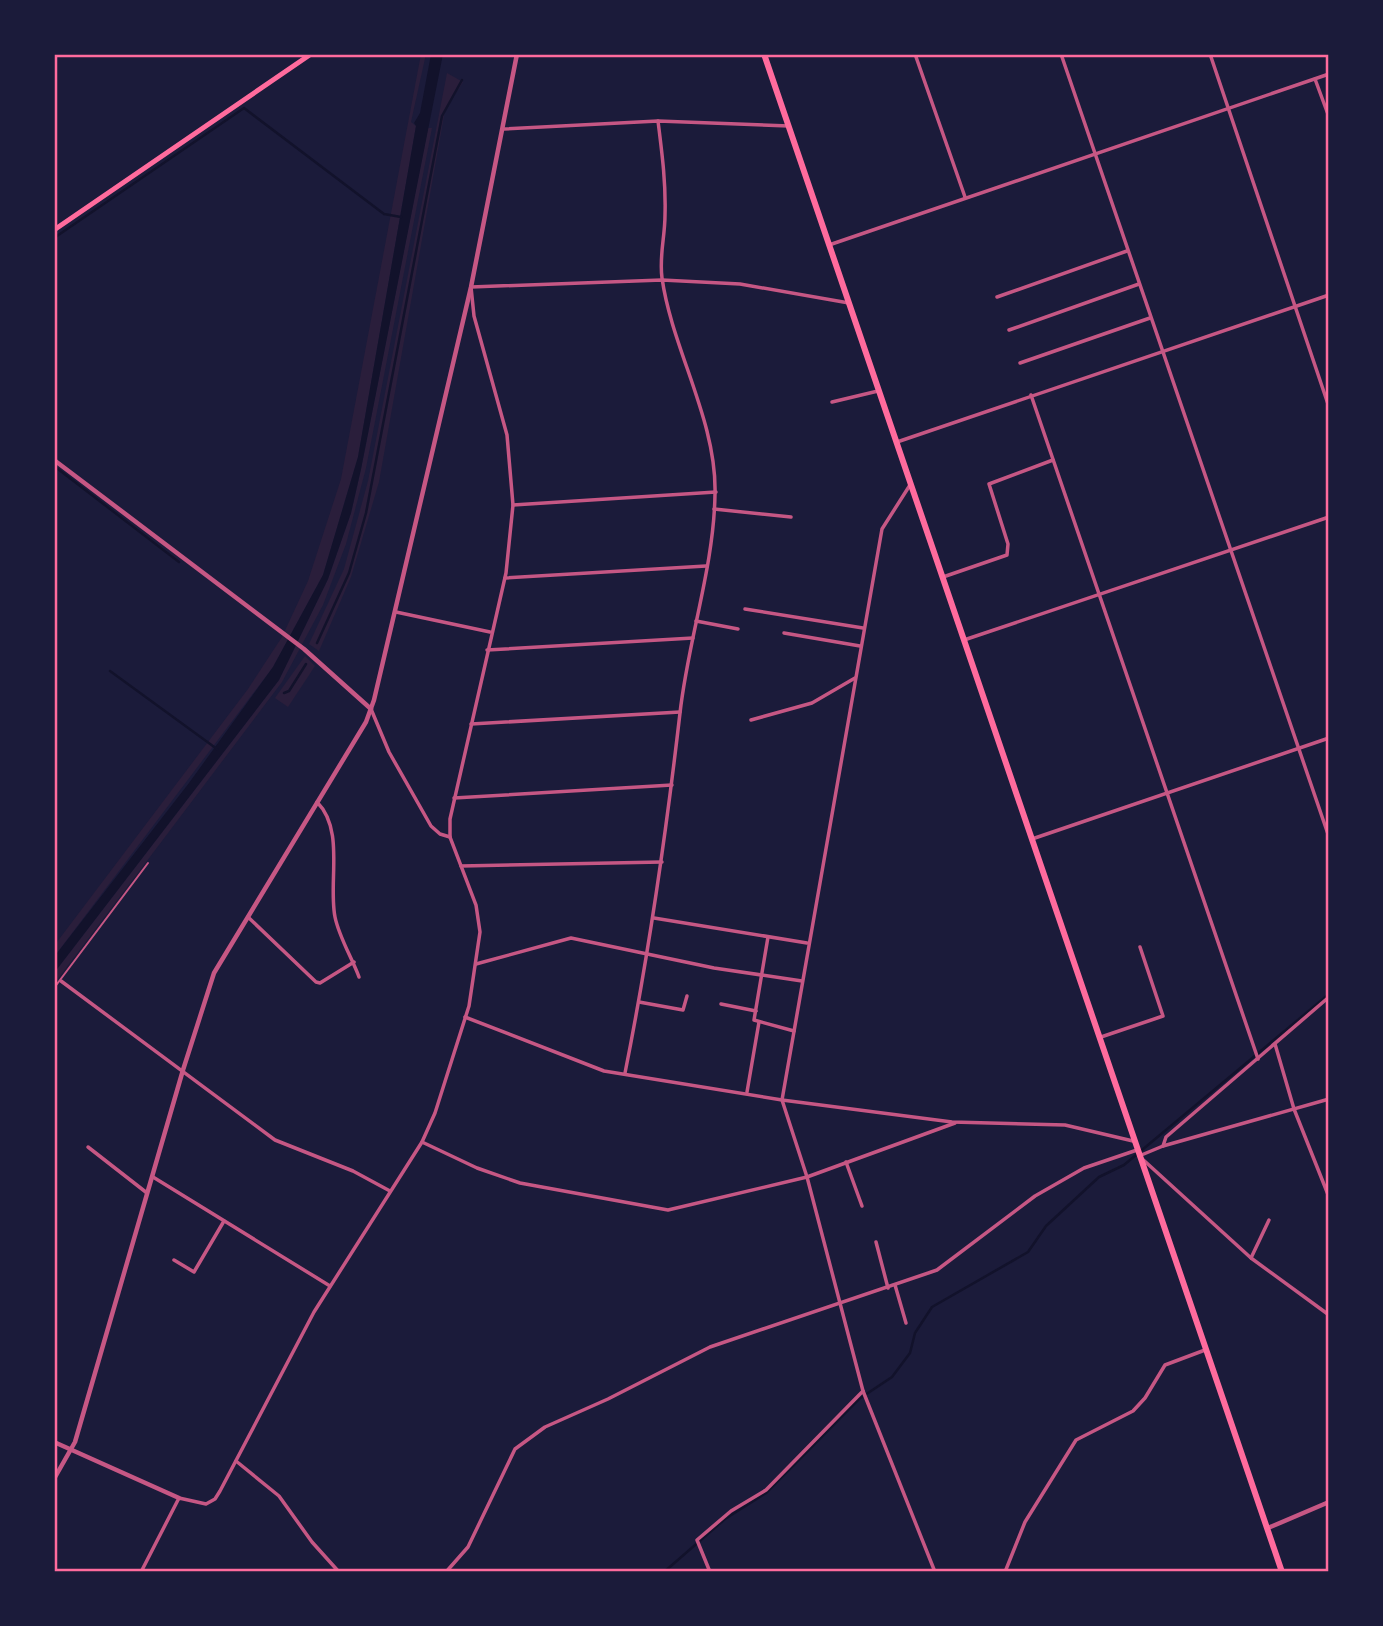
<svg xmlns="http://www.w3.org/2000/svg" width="1383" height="1626" font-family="'Varela Round',sans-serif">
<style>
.green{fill:#2a1e3b}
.water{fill:#12122b}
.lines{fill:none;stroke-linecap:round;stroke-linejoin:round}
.stream{stroke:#12122b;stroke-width:2.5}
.service{stroke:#c65784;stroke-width:2}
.minor{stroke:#c65784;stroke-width:3.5}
.tertiary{stroke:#c65784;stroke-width:4.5}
.secondary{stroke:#ff6b9d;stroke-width:5}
.primary{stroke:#ff6b9d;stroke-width:6}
.neatline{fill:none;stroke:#ff6b9d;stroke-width:2.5}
</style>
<rect width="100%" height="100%" fill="#1b1b3a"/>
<g class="green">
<path d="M421,54H426L411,122L416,126L358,457L323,575L273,667L54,957V946L248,689L282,637L308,581L341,479Z"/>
<path d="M447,73L463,82L445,110L379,482L351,577L319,651L309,644L344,569L368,481Z"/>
<path d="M428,128H432L366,468L346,544L323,605L282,682L54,984V973L279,680L328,579L351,513L361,469Z"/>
<path d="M305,656L315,666L288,707L275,698Z"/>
</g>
<path class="water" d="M431,54H443L361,469L351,513L328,579L279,680L54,973V957L189,783L273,667L323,575L358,457L416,126L414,123L420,113Z"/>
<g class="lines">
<g class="stream">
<path d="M54,238L244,108L384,214L401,217"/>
<path d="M54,466L179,562"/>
<path d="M317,643L349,573L366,513L442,116L462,80"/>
<path d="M110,671L217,749"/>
<path d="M284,693L289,691L306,664"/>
<path d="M664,1572L725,1519L766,1493L859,1399L892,1377L910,1353L915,1333L932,1307L1028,1252L1046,1226L1099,1177L1124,1165L1329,994"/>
</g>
<path class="service" d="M54,988L148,863"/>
<g class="minor">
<path d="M915,54L965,197"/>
<path d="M1061,54L1329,837"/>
<path d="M1210,54L1329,407"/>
<path d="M1315,79L1329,117"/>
<path d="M503,129L658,121L789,126"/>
<path d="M829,245L1329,74"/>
<path d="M997,297L1127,251"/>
<path d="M1009,330L1139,284"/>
<path d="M1020,363L1150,318"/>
<path d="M1031,395L1258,1059"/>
<path d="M832,402L878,391"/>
<path d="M897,442L1329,295"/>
<path d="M910,485L882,529L782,1100L807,1177L863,1391L935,1572"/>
<path d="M513,505L716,492"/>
<path d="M714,509L791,517"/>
<path d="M943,577L1007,555L1008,544L989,484L1053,460"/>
<path d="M505,578L706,566"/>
<path d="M745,609L863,628"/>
<path d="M396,612L490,632"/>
<path d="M696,621L738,629"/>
<path d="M784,633L860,646"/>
<path d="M964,640L1329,517"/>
<path d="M487,650L693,638"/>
<path d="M371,709L389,752L431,826L440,834L450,837"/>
<path d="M751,720L812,703L855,678"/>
<path d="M471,724L680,712"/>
<path d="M454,798L672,785"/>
<path d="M317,802C345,830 328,882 335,917C339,937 352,958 359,977"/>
<path d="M1032,839L1329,738"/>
<path d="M461,866L662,862"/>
<path d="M248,917L316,982L320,983L354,962"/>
<path d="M654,918L807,943"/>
<path d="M768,937L754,1020L794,1031"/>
<path d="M476,964L571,938L714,968L802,981"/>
<path d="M61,981L275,1140L353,1171L390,1191"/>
<path d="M639,1002L683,1010L687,996"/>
<path d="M721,1004L756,1011"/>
<path d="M465,1017L604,1071L782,1100L952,1122L1065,1125L1133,1141"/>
<path d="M1101,1037L1163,1016L1140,947"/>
<path d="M1275,1044L1294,1109L1329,1197"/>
<path d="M625,1073C649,953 666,834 680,713C688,640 714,567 715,494C717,421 672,349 662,278C659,256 665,237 665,215C666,183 662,153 658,121"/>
<path d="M747,1092L759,1022"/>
<path d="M1329,1099L1163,1146L1139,1156L1251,1258L1329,1315"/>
<path d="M422,1142L477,1168L520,1183L668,1210L807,1177L955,1123"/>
<path d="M1163,1146L1166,1137L1329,997"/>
<path d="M88,1147L147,1193"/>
<path d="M846,1162L862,1206"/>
<path d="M153,1177L330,1286"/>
<path d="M876,1242L888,1288"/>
<path d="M1251,1258L1269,1220"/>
<path d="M174,1260L194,1272L224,1221"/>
<path d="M895,1285L906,1323"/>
<path d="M236,1461L279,1496L312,1542L339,1572"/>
<path d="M141,1572L179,1498L206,1504L215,1499L220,1491L314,1312L422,1142L435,1113L469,1006L480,932L476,905L450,837V819L506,573L513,505L507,435L474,316L471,287L662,280L740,284L849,303"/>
<path d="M446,1572L468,1547L515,1449L545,1427L608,1399L710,1347L937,1270L1035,1196L1084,1168L1137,1150"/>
<path d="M710,1572L697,1540L731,1511L766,1490L863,1391"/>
<path d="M1005,1572L1025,1522L1076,1440L1133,1411L1145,1398L1165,1365L1205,1350"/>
</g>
<g class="tertiary">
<path d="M54,460L304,649L371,709"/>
<path d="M54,1442L179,1498"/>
<path d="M54,1479L75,1442L183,1070L214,973L366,722L374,700L471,287L517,54"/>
<path d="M1268,1528L1329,1502"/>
</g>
<path class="secondary" d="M54,230L311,54"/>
<path class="primary" d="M764,54L1282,1572"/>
</g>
<rect width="1383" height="1626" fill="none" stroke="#1b1b3a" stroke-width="112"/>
<rect x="56" y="56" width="1271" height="1514" class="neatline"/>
</svg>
